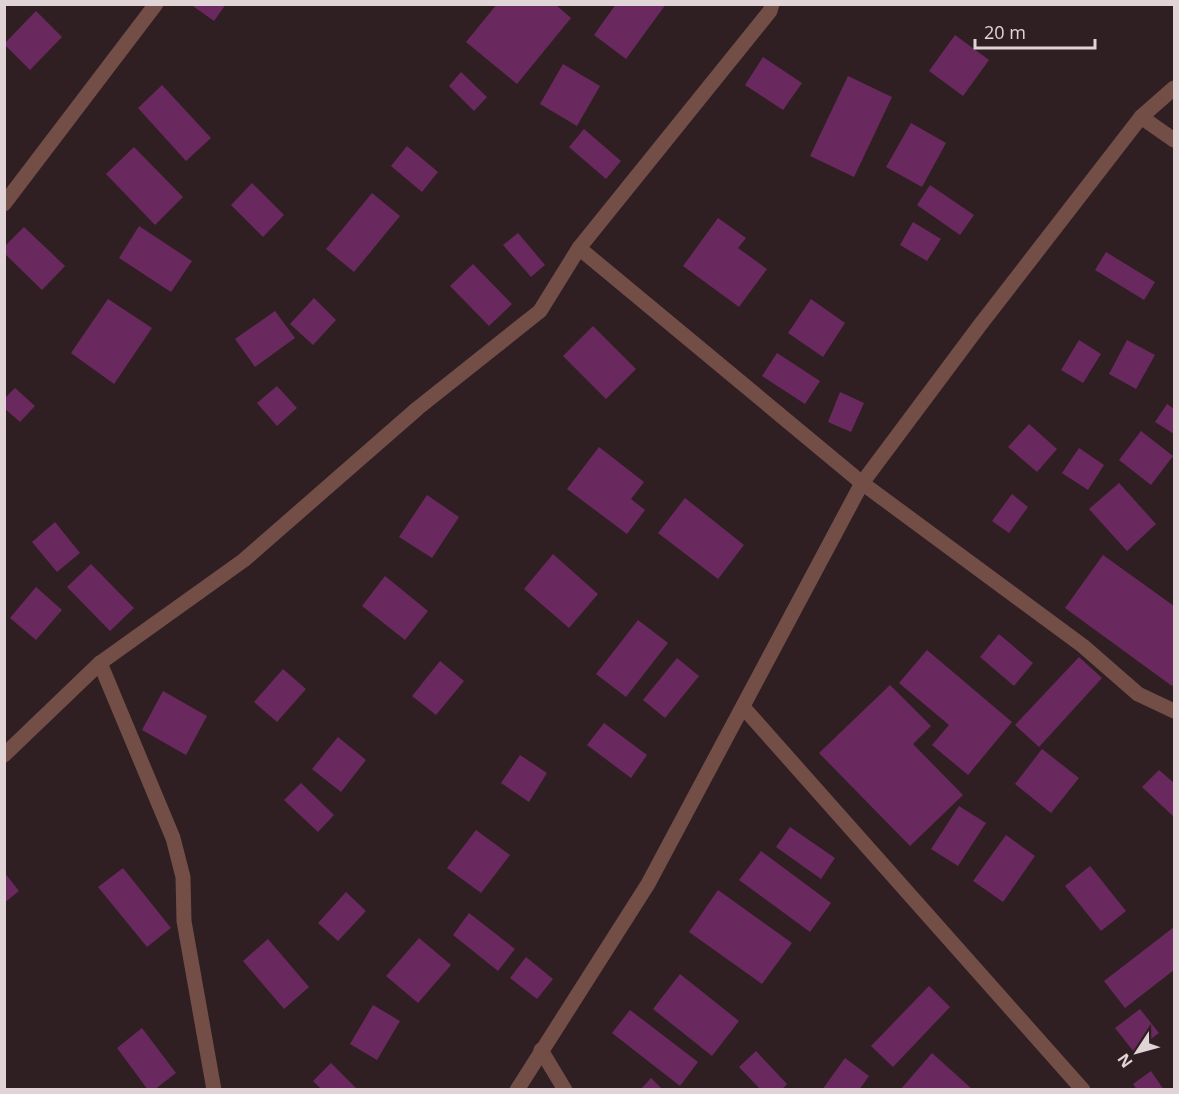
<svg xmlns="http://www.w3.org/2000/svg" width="1179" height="1094" font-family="'Open Sans',sans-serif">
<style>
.building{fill:#69295e}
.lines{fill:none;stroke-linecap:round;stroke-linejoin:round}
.minor{stroke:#724e46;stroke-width:15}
</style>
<rect width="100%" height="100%" fill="#2f1e22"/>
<g class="building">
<path d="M190,4H226L214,21Z"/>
<path d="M497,4H555L571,18L517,84L466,42Z"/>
<path d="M616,4H666L626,59L594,35Z"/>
<path d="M36,11L62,37L30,70L4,44Z"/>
<path d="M955,35L989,60L963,96L929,71Z"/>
<path d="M763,57L802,83L783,110L745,85Z"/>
<path d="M563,64L600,86L577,126L540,104Z"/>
<path d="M461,72L487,97L474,111L449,86Z"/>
<path d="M848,76L892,97L854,177L810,156Z"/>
<path d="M162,85L211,138L186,161L138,108Z"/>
<path d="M911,123L946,143L922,187L886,167Z"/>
<path d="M584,129L621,161L606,179L569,147Z"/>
<path d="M407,146L438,172L422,192L391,166Z"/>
<path d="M134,147L183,197L155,225L106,174Z"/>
<path d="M252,183L284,215L263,237L231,205Z"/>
<path d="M930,185L974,215L960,235L917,205Z"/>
<path d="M372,193L400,216L354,272L326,249Z"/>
<path d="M718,218L746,238L738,248L767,269L739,307L683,266Z"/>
<path d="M913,222L941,239L927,261L900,245Z"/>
<path d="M139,226L192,261L171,292L119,258Z"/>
<path d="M24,227L65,266L42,290L4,253V247Z"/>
<path d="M518,233L545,265L531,277L503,245Z"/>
<path d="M1106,252L1155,282L1144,300L1095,270Z"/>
<path d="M473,264L512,304L489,326L450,286Z"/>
<path d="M314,298L336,320L313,345L290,324Z"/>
<path d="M108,299L152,328L114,384L71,353Z"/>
<path d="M811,299L845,323L823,357L788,333Z"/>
<path d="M275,311L295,338L255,367L235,339Z"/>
<path d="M593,326L636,369L606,399L563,356Z"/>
<path d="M1079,340L1101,354L1083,383L1061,370Z"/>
<path d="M1127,340L1155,355L1136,389L1109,374Z"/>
<path d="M777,353L820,381L805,404L762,376Z"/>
<path d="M277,386L297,408L277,426L257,403Z"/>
<path d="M15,388L35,406L20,422L4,408V399Z"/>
<path d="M840,392L864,403L851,432L828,422Z"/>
<path d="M1167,404L1174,409V434L1155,422Z"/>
<path d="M1029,424L1057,449L1037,472L1008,447Z"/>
<path d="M1141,431L1173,456L1151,485L1119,460Z"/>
<path d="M599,447L644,482L631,499L645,510L627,534L567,489Z"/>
<path d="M1079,448L1104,465L1088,490L1062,473Z"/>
<path d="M1119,483L1156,524L1127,551L1089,509Z"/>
<path d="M1012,494L1028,507L1009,533L992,521Z"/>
<path d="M427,495L459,517L432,558L399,537Z"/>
<path d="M685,498L744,545L718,579L658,533Z"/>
<path d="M55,522L80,553L57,572L32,542Z"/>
<path d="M553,554L598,594L569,628L524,589Z"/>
<path d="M1103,555L1174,606V683L1172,686L1065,608Z"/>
<path d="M91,564L134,608L110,631L67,587Z"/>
<path d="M385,576L428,611L405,640L362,606Z"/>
<path d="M36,587L62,610L36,640L10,618Z"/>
<path d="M638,620L668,643L626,697L596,674Z"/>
<path d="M999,634L1033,663L1014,686L980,657Z"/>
<path d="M927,650L1012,722L968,775L932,745L949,725L899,683Z"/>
<path d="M1079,657L1102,678L1039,747L1015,725Z"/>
<path d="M677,658L699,676L665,718L643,700Z"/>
<path d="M440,661L464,681L436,715L412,696Z"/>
<path d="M283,669L306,689L277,722L254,702Z"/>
<path d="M890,685L931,726L913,744L963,795L910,846L819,753Z"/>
<path d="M163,691L207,716L186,755L142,730Z"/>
<path d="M604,723L647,755L631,778L587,745Z"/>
<path d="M338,737L366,760L341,792L312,769Z"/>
<path d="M1042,749L1079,778L1051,813L1015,784Z"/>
<path d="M520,755L547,773L529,802L501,783Z"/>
<path d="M1159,770L1174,783V817L1142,787Z"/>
<path d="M301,783L334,815L318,832L284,800Z"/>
<path d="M959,806L986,823L958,866L931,849Z"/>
<path d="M790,827L835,858L821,879L776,847Z"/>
<path d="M476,830L510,855L481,893L447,868Z"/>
<path d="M1006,835L1035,856L1003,902L973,881Z"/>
<path d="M761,851L831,903L810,932L739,880Z"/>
<path d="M1090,866L1126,911L1101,931L1065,886Z"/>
<path d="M123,868L171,928L147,947L98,887Z"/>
<path d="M4,872L19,891L4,903Z"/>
<path d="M718,890L792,943L762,984L689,932Z"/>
<path d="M346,892L366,911L338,941L318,923Z"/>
<path d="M469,913L515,949L498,971L453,935Z"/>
<path d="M1174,927V970L1125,1008L1104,981Z"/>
<path d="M419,938L451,965L418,1003L386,976Z"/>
<path d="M268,939L309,987L284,1009L243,961Z"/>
<path d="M526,957L553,979L537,999L510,978Z"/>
<path d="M680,974L739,1021L712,1056L653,1009Z"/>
<path d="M929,986L950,1007L893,1067L871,1046Z"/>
<path d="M373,1005L400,1021L377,1060L350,1044Z"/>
<path d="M1140,1009L1159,1033L1134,1052L1115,1028Z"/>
<path d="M630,1010L698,1062L680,1086L612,1033Z"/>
<path d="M142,1028L176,1073L154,1090H148L117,1048Z"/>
<path d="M756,1051L787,1084L782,1090H761L739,1067Z"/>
<path d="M932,1053L973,1090H900Z"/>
<path d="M845,1058L869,1076L859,1090H822Z"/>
<path d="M331,1063L358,1090H322L313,1081Z"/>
<path d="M1151,1071L1164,1090H1137L1133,1084Z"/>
<path d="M651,1078L663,1090H640Z"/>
</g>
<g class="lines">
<g class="minor">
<path d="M1141,117L1174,140"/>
<path d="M4,204L156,4"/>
<path d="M579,248L862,483L1083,646L1138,694L1174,711"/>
<path d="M100,663L173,838L183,877L184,921L214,1090"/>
<path d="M743,707L1083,1090"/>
<path d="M4,755L100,663L244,560L418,408L540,311L579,248L770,11L772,4"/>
<path d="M541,1050L565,1090"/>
<path d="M517,1090L648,884L862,483L980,325L1141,117L1174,88"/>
</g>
</g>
<rect width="1179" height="1094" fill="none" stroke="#e0d4d6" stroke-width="12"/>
<g transform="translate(1137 1052) rotate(234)" stroke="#2f1e22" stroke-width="4.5" paint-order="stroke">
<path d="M0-4.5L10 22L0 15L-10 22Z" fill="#e0d4d6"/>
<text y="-9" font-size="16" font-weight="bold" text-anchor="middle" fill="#e0d4d6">N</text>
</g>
<path d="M975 39v9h120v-9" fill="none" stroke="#e0d4d6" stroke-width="3"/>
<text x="984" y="39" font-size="18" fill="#e0d4d6" stroke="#2f1e22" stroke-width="4.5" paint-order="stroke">20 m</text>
</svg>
